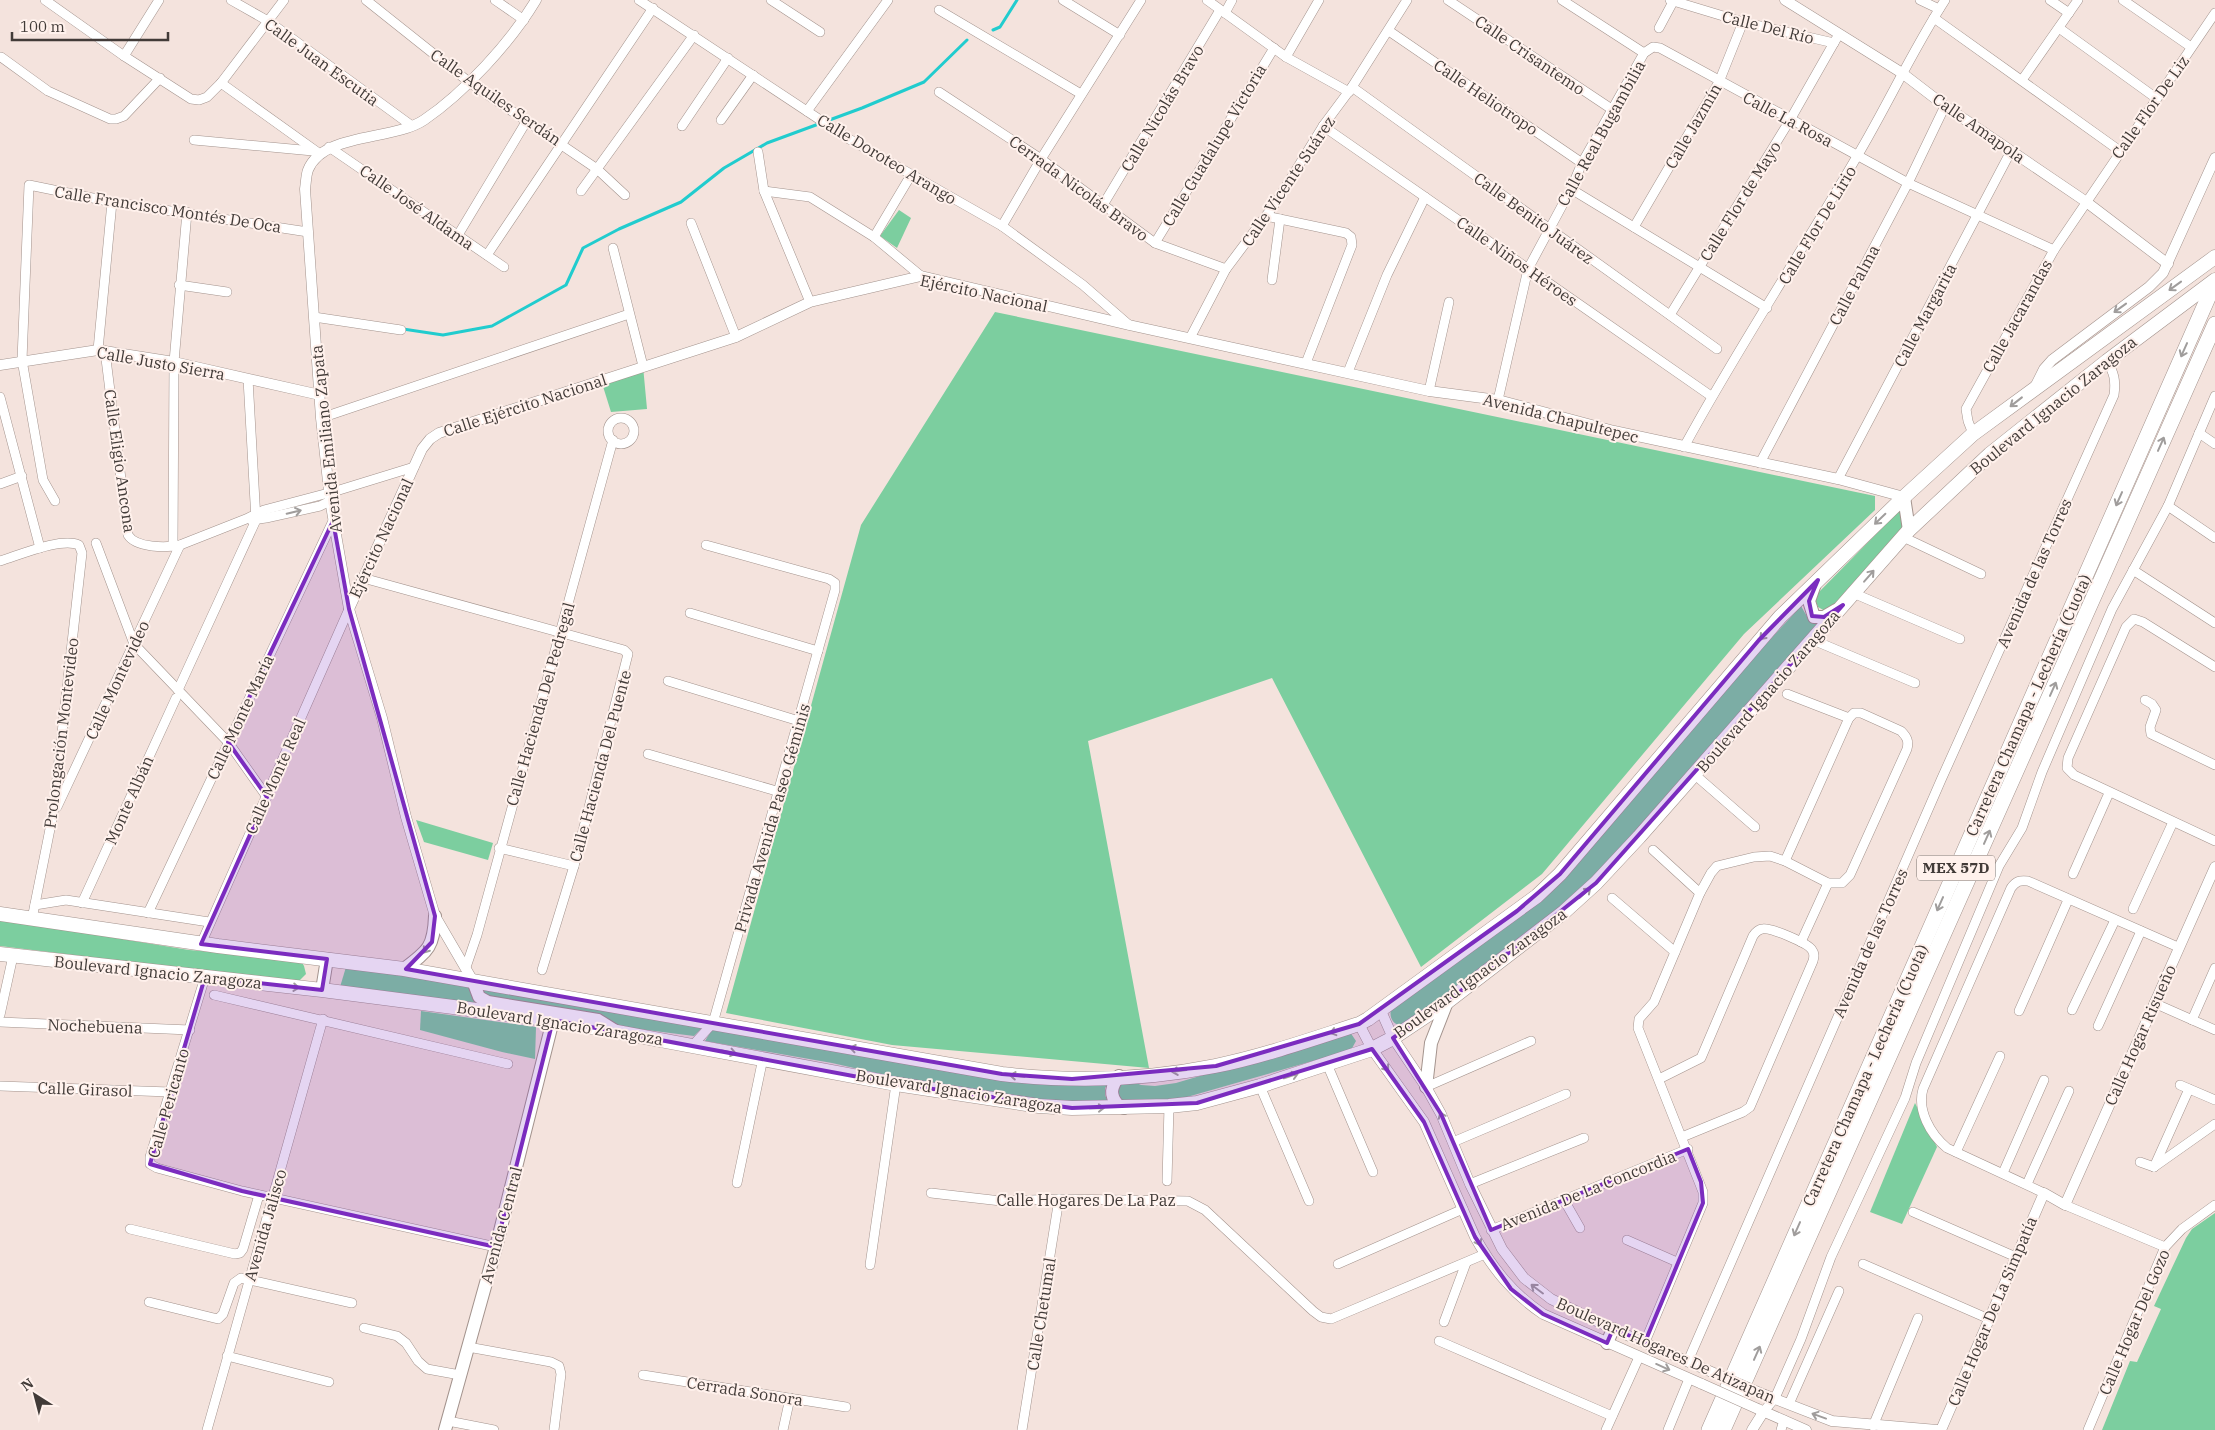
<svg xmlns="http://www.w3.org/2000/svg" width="2215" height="1430" font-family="'IBM Plex Serif',serif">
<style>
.green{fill:#7cce9f}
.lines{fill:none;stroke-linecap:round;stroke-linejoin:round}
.stream{stroke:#21ccce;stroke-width:3}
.minor-casing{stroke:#a3938d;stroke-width:10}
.tertiary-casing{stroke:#a3938d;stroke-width:11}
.secondary-casing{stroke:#a3938d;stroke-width:14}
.primary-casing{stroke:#a3938d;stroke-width:15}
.motorway-casing{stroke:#a3938d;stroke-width:16}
.minor{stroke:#fff;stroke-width:9}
.tertiary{stroke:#fff;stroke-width:10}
.secondary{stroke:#fff;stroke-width:12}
.primary{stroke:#fff;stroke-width:14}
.motorway{stroke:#fff;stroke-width:15}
.tertiary-bridge-casing{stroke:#a3938d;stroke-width:11;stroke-linecap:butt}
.tertiary-bridge{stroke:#fff;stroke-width:10}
.oneway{stroke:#a09d9c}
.marked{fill:#7b2cbf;fill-opacity:0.2;stroke:#7b2cbf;stroke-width:4;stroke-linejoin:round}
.labels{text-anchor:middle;stroke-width:4;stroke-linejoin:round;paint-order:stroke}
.shield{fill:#fff1ec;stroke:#7b726e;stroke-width:1}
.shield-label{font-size:15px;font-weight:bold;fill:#423b38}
.street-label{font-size:16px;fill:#423b38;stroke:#fff1ec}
</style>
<rect width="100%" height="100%" fill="#f4e3dd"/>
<g class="green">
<path d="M899,210L911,218L897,248L880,236Z"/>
<path d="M995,312L1875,496V510L1744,634L1542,874L1421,967L1272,678L1088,741L1149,1068L892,1045L726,1013L861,525Z"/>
<path d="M643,366L647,409L611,412L601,380Z"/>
<path d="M1900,510L1906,528L1833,609L1825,611L1818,607L1814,597Z"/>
<path d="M1801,606L1809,620L1820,623L1578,896L1465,982L1401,1026C1393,1024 1389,1018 1391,1009L1506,927Z"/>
<path d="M416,820L493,843L488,860L424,842Z"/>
<path d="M0,919L189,950L300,959L304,966L306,974L298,982H292L0,946Z"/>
<path d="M346,967L467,984L478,1005L340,987Z"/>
<path d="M479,984L705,1025L694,1036L615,1026L492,999L482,993Z"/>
<path d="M421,1011L536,1027L535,1059L502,1052L420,1030Z"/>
<path d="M714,1026L847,1052L1112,1079L1105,1088V1095L1109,1104L1053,1102L916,1082L832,1063L705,1041Z"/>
<path d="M1350,1032L1356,1041L1351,1050L1180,1099L1118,1102L1114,1084L1132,1081L1141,1085L1155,1086L1176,1083Z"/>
<path d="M1915,1103L1937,1147L1902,1224L1870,1212Z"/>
<path d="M2215,1213V1430H2102L2130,1361L2137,1362L2161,1309L2154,1306L2186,1238L2192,1229Z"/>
</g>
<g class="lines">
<g class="stream">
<path d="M993,30L1000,27L1017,0"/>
<path d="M403,329L443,335L492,326L566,285L583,248L619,229L681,202L724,168L767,143L862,108L924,82L967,40"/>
</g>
<g class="minor-casing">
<g id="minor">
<path d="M45,0L124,56L191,99L199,100L207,97L221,83L284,0"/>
<path d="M231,0L268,21L412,126"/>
<path d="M366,0L469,82L597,169L625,195"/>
<path d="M495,0L524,20"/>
<path d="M639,0L849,139L1002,226L1083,285L1129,325"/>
<path d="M771,0L820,32"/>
<path d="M1063,0L1120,35"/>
<path d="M1207,0L1286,57L1349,92"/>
<path d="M1448,0L1613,110"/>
<path d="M1562,0L1644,53"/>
<path d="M1670,0L1743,22L1834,43"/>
<path d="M1920,0L1939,9"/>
<path d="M2050,0L2069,13"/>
<path d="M2123,0L2191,47"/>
<path d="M939,10L1081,94"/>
<path d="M1225,13L1232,0"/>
<path d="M1934,18L2120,151"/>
<path d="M1659,28L1674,0"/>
<path d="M2059,28L2156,98"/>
<path d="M1389,31L1582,163"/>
<path d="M124,56L159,0"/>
<path d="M1,57L48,91L110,119H116L124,116L160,78"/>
<path d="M1286,57L1319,0"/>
<path d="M2022,80L2078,0"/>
<path d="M221,83L320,154"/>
<path d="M1352,87L1717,349"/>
<path d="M939,92L1041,159L1155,243L1226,269"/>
<path d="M807,111L888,0"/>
<path d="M721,120L753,75"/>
<path d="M682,126L728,58"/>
<path d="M1323,126L1711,396"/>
<path d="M194,140L313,151"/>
<path d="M329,147L504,267"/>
<path d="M758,152L764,191L810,302"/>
<path d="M1571,189L1767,308"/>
<path d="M581,191L694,35"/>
<path d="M764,191L810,197L874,237L921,276"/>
<path d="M1103,205L1220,10"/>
<path d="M1266,216L1346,233L1351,237L1352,245L1306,363"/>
<path d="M691,223L736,337"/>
<path d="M1002,226L1041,159L1141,0"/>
<path d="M1634,227L1719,82L1743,22"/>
<path d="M458,235L526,122"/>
<path d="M874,237L911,175"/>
<path d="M1155,243L1274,48"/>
<path d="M613,248L643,366"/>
<path d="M487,255L653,8"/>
<path d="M1272,280L1280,219"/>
<path d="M179,285L227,292"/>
<path d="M1670,315L1790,120L1839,34"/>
<path d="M314,317L401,330"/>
<path d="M1190,338L1226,269L1277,201L1323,126L1352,87L1407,0"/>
<path d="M98,350L112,202"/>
<path d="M105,351L128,535C136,548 166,548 180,545L246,519L264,510L336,491L414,467"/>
<path d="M1348,372L1387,275L1425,197"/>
<path d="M1429,391L1449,302"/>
<path d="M0,397L40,548"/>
<path d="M1498,400L1528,269L1571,189L1582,163L1644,53L1653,47L1660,48L1908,183L2054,250"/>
<path d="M321,418L629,314"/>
<circle cx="621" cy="431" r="13"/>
<path d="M2199,433L2215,444"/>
<path d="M1973,434L1968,421L1966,409L2054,250L2215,13"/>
<path d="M1684,447C1737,349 1800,255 1856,158C1887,106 1912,51 1945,0"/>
<path d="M1760,463L1908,183L1945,106"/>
<path d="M1838,479L2011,151"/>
<path d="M0,484L22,476"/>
<path d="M55,501L43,480L22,360L29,185L112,202L308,232"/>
<path d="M2168,506L2215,538"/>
<path d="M251,520L266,518L320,506L328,502L333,496"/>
<path d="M1903,537L1981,574"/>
<path d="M96,543L134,644L228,742L267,797"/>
<path d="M173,546L174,362L187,212"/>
<path d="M0,561C20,555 61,537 79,545L82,553L53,814L32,919"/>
<path d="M2133,570L2215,623"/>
<path d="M363,578L624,650L628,654L574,866L542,970"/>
<path d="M1853,593L1960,639"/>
<path d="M690,613L818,651"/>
<path d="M1813,640L1915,683"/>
<path d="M2215,667L2143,622L2134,619L2126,627L2068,758L2067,768L2074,775L2215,841"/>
<path d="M668,681L799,721"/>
<path d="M178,690L256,520L248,379"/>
<path d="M2145,700L2152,704L2156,710L2150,727L2151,734L2215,765"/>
<path d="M648,754L780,792"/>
<path d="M1694,774L1755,827"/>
<path d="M57,807L180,545"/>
<path d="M499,848L574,866"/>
<path d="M1653,850L1700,893"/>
<path d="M1785,861L1849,718"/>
<path d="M2073,874L2109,793"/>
<path d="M1612,898L1675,952"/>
<path d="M82,903L176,698"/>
<path d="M35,905L66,900L209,922"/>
<path d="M2133,909L2173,822"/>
<path d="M148,913L333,521"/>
<path d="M1801,942L1828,883"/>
<path d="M201,944L349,609"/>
<path d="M466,967L477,935L613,440"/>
<path d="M205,977L150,1157V1164L157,1168L242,1191L496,1247"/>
<path d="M214,995L508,1064"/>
<path d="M2154,1003L2215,1030"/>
<path d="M2072,1010L2115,920"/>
<path d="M2019,1011L2068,900"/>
<path d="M0,1015L13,956"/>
<path d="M2192,1020L2215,968"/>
<path d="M0,1022L190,1030"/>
<path d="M2098,1026L2141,931"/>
<path d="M693,1045L713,1023L835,590V583L829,579L706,545"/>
<path d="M1327,1064L1373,1172"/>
<path d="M1659,1079L1701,1058L1753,936C1755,933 1757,930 1762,929C1770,927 1808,943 1812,950C1815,954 1814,957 1813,961L1750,1107L1743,1112L1682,1137"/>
<path d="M2180,1085L2215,1100"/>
<path d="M0,1086L170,1092"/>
<path d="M1260,1086L1309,1201"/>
<path d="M1426,1087L1531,1041"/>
<path d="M1453,1142L1566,1094"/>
<path d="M1956,1152L2000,1056"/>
<path d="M2140,1162L2154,1167"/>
<path d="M2154,1167L2189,1089"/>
<path d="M2154,1167L2215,1124"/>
<path d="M2003,1173L2044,1080"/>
<path d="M1167,1181L1169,1106"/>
<path d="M737,1183L763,1058"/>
<path d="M1470,1184L1584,1138"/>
<path d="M2027,1184L2069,1091"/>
<path d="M931,1193L1001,1201L1059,1199L1188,1201L1205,1210L1313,1311L1321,1317L1331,1319L1485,1254"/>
<path d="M2044,1193L1947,1148C1930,1134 1917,1110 1923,1089L2011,888C2016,881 2020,880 2028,881L2178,947"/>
<path d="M1564,1200L1580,1228"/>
<path d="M2065,1205L2165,1247"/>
<path d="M1913,1212L2016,1257"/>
<path d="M130,1229L235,1254L240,1253L243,1249L259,1195"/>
<path d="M1491,1230L1688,1149"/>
<path d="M1627,1240L1677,1262"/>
<path d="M1338,1264L1463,1209"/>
<path d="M1863,1264L1989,1319"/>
<path d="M870,1265L896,1084"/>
<path d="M149,1302L218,1319L223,1314L234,1283L241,1278L352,1303"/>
<path d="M1444,1322L1466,1263"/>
<path d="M364,1328L397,1336L406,1343L418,1361L427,1369L460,1375"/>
<path d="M1439,1341L1612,1416"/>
<path d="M1645,1342L1703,1203V1192L1638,1028L1639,1019L1654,1002L1700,893L1711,873L1717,866L1754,857L1770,856L1785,861L1828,883H1842L1850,875L1907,749C1909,741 1907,737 1901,731L1861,713H1854L1849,718L1787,694"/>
<path d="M468,1347L551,1362L559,1366L561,1374L554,1430"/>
<path d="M227,1356L329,1382"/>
<path d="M1688,1361L1941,780L2114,395C2116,380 2114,373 2107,361"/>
<path d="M643,1375L846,1407"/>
<path d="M1789,1404L1839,1291"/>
<path d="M1764,1411L1775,1398L1801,1339L1831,1257L1905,1098L1916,1063L1999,866L2022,828L2042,772L2112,609L2168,506L2215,396"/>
<path d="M448,1421L494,1430"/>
<path d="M1873,1426L1918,1318"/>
<path d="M207,1430L323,1019"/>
<path d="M783,1430L790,1398"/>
<path d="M1022,1430L1059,1199"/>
<path d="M1606,1430L1639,1357"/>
<path d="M1668,1430L1689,1379"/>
<path d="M1781,1430L1784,1420"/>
<path d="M2088,1430L2165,1247L2182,1229L2215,1205"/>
</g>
</g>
<g class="tertiary-casing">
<g id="tertiary">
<path d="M1785,0L1902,73L1945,106L2085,201L2168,264"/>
<path d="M0,365L98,350L174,362L320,395"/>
<path d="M2035,387L2044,369L2052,360L2149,287L2163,273L2215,158"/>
<path d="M349,609L422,449L430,439L439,433L736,337L810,302L921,276L1129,325L1429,391L1498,400L1614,431L1838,479L1904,497"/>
<path d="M473,981L435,916L406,817L382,718L349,609L330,500L321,418L305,189C306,183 306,175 308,170C323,132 393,141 424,120C464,93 511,42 536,0"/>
<path d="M1381,1011L1393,1038L1426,1087L1441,1114L1470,1184L1502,1249L1524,1278L1551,1299L1613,1329L1707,1370"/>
<path d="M1359,1024L1372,1049L1424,1122L1475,1237C1493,1269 1513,1294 1543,1314L1702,1384"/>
<path d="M1765,1395L1832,1421L1937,1430"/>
<path d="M1758,1409L1806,1430"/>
<path d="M1752,1430L1764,1411"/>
<path d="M1941,1430L2044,1193L2065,1205L2215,867"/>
</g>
</g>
<g class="secondary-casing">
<g id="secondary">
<path d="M1904,497L1909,530"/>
<path d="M1815,584L1809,601L1814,617H1824L1836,610"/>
<path d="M404,969C428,951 434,947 435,916"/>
<path d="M473,981L479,997L488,1002L598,1020L614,1030"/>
<path d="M322,990L327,959"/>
<path d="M1119,1076C1111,1087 1109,1095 1118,1105L1124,1108"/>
<path d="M1426,1087L1431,1043L1447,1002"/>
<path d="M1607,1343L1613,1329"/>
<path d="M445,1430L496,1247L553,1020"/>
</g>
</g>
<g class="primary-casing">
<g id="primary">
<path d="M0,914L218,946L404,969L1002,1074C1072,1082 1146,1080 1215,1066C1264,1056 1312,1039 1359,1024L1368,1019L1537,896L1560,874L1780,617L1904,497L1973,434L2215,257"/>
<path d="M0,954L322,990L553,1020L896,1084L1039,1106L1072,1108L1169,1106L1197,1103L1260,1086L1372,1049L1393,1038L1447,1002L1564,912L1596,883L1639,837L1909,530L1990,454L2107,361L2215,280"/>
</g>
</g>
<g class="motorway-casing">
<g id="motorway">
<path d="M1709,1430L2215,282"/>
<path d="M1723,1430L2215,324"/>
</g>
</g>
<use href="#minor" class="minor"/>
<use href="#tertiary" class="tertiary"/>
<use href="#secondary" class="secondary"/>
<use href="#primary" class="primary"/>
<use href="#motorway" class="motorway"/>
<g class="tertiary-bridge-casing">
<g id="tertiary-bridge">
<path d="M1707,1370L1765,1395"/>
<path d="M1702,1384L1758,1409"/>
</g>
</g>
<use href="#tertiary-bridge" class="tertiary-bridge"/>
</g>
<defs><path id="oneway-shaft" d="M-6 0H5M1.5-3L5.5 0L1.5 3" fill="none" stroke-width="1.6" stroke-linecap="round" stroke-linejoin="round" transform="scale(1.25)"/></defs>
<g class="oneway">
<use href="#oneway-shaft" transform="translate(2175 286) rotate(144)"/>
<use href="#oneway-shaft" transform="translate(2120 308) rotate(144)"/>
<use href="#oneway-shaft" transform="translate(2184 350) rotate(114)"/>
<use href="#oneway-shaft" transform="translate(2016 402) rotate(142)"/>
<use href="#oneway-shaft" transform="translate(2161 444) rotate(-66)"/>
<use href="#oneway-shaft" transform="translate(2119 499) rotate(114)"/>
<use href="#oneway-shaft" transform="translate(294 512) rotate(-13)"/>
<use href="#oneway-shaft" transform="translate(1880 519) rotate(136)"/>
<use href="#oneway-shaft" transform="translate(1869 576) rotate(-49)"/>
<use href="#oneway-shaft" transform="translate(1765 634) rotate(132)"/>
<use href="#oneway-shaft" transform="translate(2053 689) rotate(-66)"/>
<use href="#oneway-shaft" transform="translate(1987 837) rotate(-66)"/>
<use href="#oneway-shaft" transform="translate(1585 893) rotate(-42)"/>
<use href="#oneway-shaft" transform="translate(1940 904) rotate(114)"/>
<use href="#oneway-shaft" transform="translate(428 947) rotate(127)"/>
<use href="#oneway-shaft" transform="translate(292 987) rotate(6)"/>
<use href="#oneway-shaft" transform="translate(1337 1031) rotate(162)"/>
<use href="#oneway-shaft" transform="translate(857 1049) rotate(-170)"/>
<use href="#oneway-shaft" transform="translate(729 1052) rotate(11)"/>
<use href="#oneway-shaft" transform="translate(1384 1065) rotate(53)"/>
<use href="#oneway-shaft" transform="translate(1179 1071) rotate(172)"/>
<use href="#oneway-shaft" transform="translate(1017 1076) rotate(-174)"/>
<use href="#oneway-shaft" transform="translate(1291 1076) rotate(-18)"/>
<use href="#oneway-shaft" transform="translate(1097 1108) rotate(-1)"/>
<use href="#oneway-shaft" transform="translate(1443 1119) rotate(-114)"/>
<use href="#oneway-shaft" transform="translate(1797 1229) rotate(114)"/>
<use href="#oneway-shaft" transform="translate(1477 1239) rotate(63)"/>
<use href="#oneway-shaft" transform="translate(1537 1289) rotate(-143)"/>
<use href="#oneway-shaft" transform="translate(1757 1353) rotate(-66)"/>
<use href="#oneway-shaft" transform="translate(1663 1367) rotate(24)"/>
<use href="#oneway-shaft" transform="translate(1819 1416) rotate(-160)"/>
</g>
<path class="marked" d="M333,521L349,609L435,916L432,942L406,969L1002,1074L1072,1079L1216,1066L1359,1024L1517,911L1560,874L1759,640L1818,580L1809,601L1812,616L1824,617L1843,605L1596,883L1447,1002L1393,1038L1441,1114L1491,1230L1688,1149L1701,1182L1703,1203L1645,1342L1613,1329L1607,1343L1543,1314L1511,1289L1475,1237L1424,1122L1372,1049L1197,1103L1072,1108L896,1084L553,1020L496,1247L242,1191L150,1164L205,977L322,990L327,959L201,944L267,797L228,742Z"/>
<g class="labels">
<rect class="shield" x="1917" y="855.5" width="78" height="25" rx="4"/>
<g class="shield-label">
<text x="1956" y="873">MEX 57D</text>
</g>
<g class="street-label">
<text transform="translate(1768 27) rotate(14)" y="6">Calle Del Río</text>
<text transform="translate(1530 55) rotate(34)" y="6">Calle Crisantemo</text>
<text transform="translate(322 62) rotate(36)" y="6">Calle Juan Escutia</text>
<text transform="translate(496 97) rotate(35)" y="6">Calle Aquiles Serdán</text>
<text transform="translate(1486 97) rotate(34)" y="6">Calle Heliotropo</text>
<text transform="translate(2150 107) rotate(-55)" y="6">Calle Flor De Liz</text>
<text transform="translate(1162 108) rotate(-59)" y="6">Calle Nicolás Bravo</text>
<text transform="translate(1788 119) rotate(28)" y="6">Calle La Rosa</text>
<text transform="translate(1693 126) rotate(-60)" y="6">Calle Jazmín</text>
<text transform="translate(1979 128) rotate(35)" y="6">Calle Amapola</text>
<text transform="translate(1601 133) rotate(-61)" y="6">Calle Real Bugambilia</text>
<text transform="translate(1214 145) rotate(-59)" y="6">Calle Guadalupe Victoria</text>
<text transform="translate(887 159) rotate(31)" y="6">Calle Doroteo Arango</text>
<text transform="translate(1288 181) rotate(-56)" y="6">Calle Vicente Suárez</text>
<text transform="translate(1079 188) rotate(36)" y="6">Cerrada Nicolás Bravo</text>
<text transform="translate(1740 201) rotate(-58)" y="6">Calle Flor de Mayo</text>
<text transform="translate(417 207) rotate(35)" y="6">Calle José Aldama</text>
<text transform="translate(168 209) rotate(9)" y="6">Calle Francisco Montés De Oca</text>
<text transform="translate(1534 218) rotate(36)" y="6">Calle Benito Juárez</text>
<text transform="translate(1817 225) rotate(-59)" y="6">Calle Flor De Lirio</text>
<text transform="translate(1517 261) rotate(35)" y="6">Calle Niños Héroes</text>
<text transform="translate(1854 285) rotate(-62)" y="6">Calle Palma</text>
<text transform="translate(984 293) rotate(12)" y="6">Ejército Nacional</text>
<text transform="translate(1925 315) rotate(-62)" y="6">Calle Margarita</text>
<text transform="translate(2017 316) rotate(-61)" y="6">Calle Jacarandas</text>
<text transform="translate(161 363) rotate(10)" y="6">Calle Justo Sierra</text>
<text transform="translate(525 405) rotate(-18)" y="6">Calle Ejército Nacional</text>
<text transform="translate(2053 405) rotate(-39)" y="6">Boulevard Ignacio Zaragoza</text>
<text transform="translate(1561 418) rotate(14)" y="6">Avenida Chapultepec</text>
<text transform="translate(326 439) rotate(-96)" y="6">Avenida Emiliano Zapata</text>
<text transform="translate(120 461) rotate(82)" y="6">Calle Eligio Ancona</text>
<text transform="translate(381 538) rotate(-65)" y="6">Ejército Nacional</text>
<text transform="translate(2034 573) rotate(-66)" y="6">Avenida de las Torres</text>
<text transform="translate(117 680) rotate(-65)" y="6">Calle Montevideo</text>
<text transform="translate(1768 691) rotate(-49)" y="6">Boulevard Ignacio Zaragoza</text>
<text transform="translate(540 704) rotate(-74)" y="6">Calle Hacienda Del Pedregal</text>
<text transform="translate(2028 705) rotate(-66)" y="6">Carretera Chamapa - Lechería (Cuota)</text>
<text transform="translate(240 717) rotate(-65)" y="6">Calle Monte María</text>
<text transform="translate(61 733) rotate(-83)" y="6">Prolongación Montevideo</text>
<text transform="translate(600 766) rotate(-75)" y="6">Calle Hacienda Del Puente</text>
<text transform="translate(275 776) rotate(-66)" y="6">Calle Monte Real</text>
<text transform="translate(129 800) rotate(-66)" y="6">Monte Albán</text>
<text transform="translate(772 818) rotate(-74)" y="6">Privada Avenida Paseo Géminis</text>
<text transform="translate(1870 943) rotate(-66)" y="6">Avenida de las Torres</text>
<text transform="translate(158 972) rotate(6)" y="6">Boulevard Ignacio Zaragoza</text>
<text transform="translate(1480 973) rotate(-36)" y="6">Boulevard Ignacio Zaragoza</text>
<text transform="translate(560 1023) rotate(9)" y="6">Boulevard Ignacio Zaragoza</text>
<text transform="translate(95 1026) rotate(2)" y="6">Nochebuena</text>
<text transform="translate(2140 1035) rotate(-66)" y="6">Calle Hogar Risueño</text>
<text transform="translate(1865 1075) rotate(-66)" y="6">Carretera Chamapa - Lechería (Cuota)</text>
<text transform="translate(85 1089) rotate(2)" y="6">Calle Girasol</text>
<text transform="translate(959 1091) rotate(9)" y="6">Boulevard Ignacio Zaragoza</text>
<text transform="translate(168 1103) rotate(-74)" y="6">Calle Pericanto</text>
<text transform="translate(1588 1190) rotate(-22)" y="6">Avenida De La Concordia</text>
<text x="1086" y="1206">Calle Hogares De La Paz</text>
<text transform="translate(265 1225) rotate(-74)" y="6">Avenida Jalisco</text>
<text transform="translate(501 1225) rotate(-75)" y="6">Avenida Central</text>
<text transform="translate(1992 1311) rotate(-67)" y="6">Calle Hogar De La Simpatía</text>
<text transform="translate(1041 1314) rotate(-81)" y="6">Calle Chetumal</text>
<text transform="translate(2134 1322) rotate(-67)" y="6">Calle Hogar Del Gozo</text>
<text transform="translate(1666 1350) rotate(24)" y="6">Boulevard Hogares De Atizapan</text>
<text transform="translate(745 1391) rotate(9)" y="6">Cerrada Sonora</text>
</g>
</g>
<g transform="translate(35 1395) rotate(324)" stroke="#fff1ec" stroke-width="4" paint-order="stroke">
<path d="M0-4L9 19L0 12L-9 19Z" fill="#423b38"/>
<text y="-8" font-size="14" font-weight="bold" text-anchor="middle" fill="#423b38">N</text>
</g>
<path d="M12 32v8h156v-8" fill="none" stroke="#423b38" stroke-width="2.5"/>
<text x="20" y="32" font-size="15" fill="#423b38" stroke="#fff1ec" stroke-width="4" paint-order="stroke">100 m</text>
</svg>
